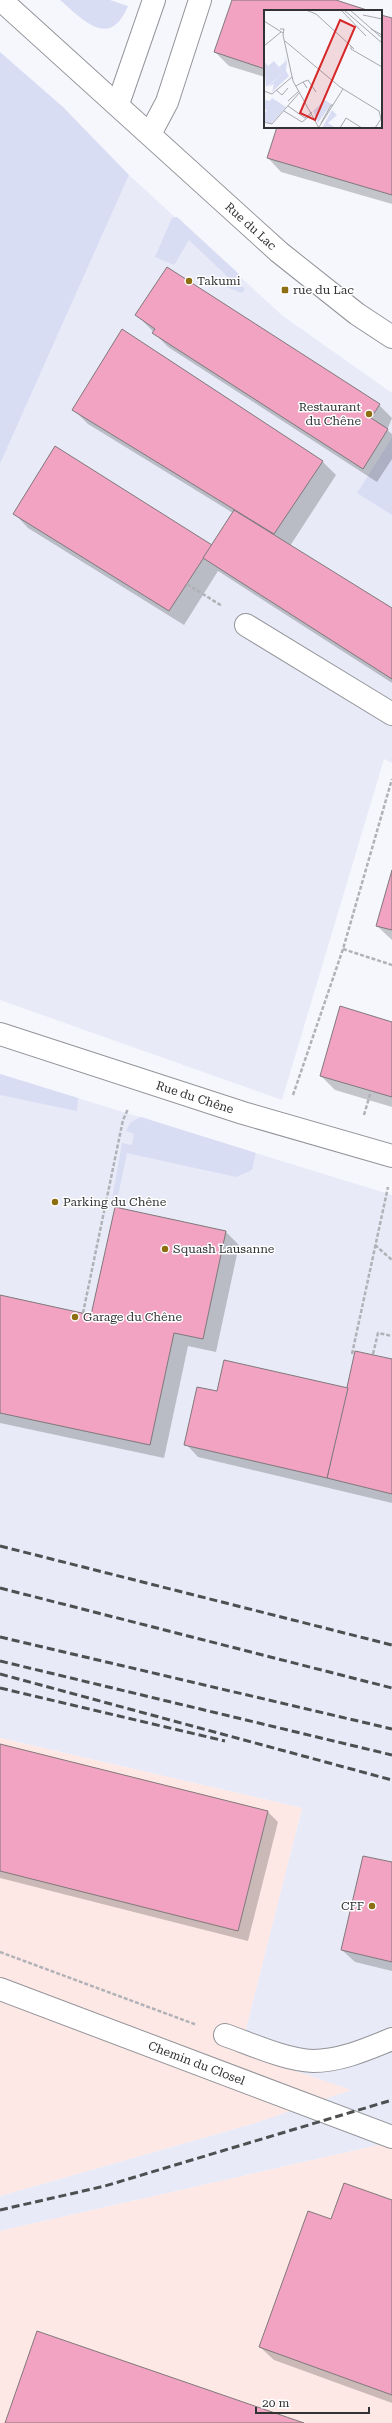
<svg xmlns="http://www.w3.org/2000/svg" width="392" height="2423" font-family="'Roboto Serif',serif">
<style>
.built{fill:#e8eaf7}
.industrial{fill:#fee8e5}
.green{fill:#d9ddf4}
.shadow{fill:#0003}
.building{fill:#f1a3c1;stroke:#7f797b}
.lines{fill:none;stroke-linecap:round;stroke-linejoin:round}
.minor-casing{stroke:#939499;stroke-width:24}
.path{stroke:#b1b2b7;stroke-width:2.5;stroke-dasharray:4 2;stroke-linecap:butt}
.minor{stroke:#fff;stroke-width:22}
.rail{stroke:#4e4f51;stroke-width:3;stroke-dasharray:8 4;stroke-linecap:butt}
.poi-dot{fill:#8d6f12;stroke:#fff;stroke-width:1.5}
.labels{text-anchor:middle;stroke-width:3;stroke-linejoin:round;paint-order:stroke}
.street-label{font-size:12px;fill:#313234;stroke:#fff}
.poi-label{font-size:12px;fill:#313234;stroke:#fff;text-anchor:start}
.inset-road{fill:none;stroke:#a7a8ad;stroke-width:1}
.view{fill:#d62828;fill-opacity:0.15;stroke:#d62828;stroke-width:2}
.inset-edge{fill:none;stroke:#313234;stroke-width:2}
</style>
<rect width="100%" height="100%" fill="#f6f7fd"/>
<g class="built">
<path d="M129,175L283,316L392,393V763L384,759L282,1100L0,1000V464Z"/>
<path d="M0,1074L392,1195V2142L0,2231V2196L255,2123L350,2090L240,2052L302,1808L0,1738Z"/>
</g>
<g class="industrial">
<path d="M0,1738L302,1808L240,2052L351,2090L255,2123L0,2196Z"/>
<path d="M392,2142V2423H0V2231Z"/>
</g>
<g class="green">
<path d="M60,0H110L128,6C110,50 83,20 60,0Z"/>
<path d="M0,52L63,107L129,175L0,464Z"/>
<path d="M177,217L239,274L235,280L245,289L242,293L226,287L230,279L189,240L174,265L155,257L172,218Z"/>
<path d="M392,438V515L357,493Z"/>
<path d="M0,1074L78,1098L77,1111L0,1095Z"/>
<path d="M141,1117L256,1153L252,1170L236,1177L127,1153L117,1201L112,1199L122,1143L132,1145L134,1134L126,1131L131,1122Z"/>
</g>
<g class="shadow">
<path d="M233,0H333L367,11H265V77L229,66L215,52Z"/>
<path d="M381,16L392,19V204L281,172L268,158L278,127H381Z"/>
<path d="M137,315L379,405L392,418L387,430L392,434V459L377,482L168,347Z"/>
<path d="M74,410L322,461L336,475L290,546L392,609V683L218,571L184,625L28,528L14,513L212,546L233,513L88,424Z"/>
<path d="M392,874V940L377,926Z"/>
<path d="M392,1022V1107L335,1090L321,1076Z"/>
<path d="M226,1232L239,1245L216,1352L188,1346L164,1458L0,1423V1296L92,1316Z"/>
<path d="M392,1361V1503L198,1457L186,1444L217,1393L349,1389Z"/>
<path d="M0,1745L268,1812L278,1822L248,1941L0,1878Z"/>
<path d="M392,1864V1971L355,1962L342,1950Z"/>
<path d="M392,2201V2403L274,2360L260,2347L331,2220Z"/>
</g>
<g class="building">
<path d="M232,0H336L370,11H265V69L214,52Z"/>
<path d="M381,15L392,18V195L267,158L277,127H381Z"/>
<path d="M167,267L380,404L371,418L388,429L363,469L152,333L155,329L135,315Z"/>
<path d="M122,329L323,461L274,534L72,410Z"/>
<path d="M55,446L212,545L169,611L13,514Z"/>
<path d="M234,510L392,608V679L203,558Z"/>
<path d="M392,870V930L376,926Z"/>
<path d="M340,1006L392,1022V1097L320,1076Z"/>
<path d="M115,1207L226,1231L203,1339L174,1333L150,1445L0,1413V1295L91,1315Z"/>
<path d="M355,1351L392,1359V1494L327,1478Z"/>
<path d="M224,1360L348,1388L327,1478L184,1445L197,1387L217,1391Z"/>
<path d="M0,1744L268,1811L238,1931L0,1871Z"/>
<path d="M363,1856L392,1862V1962L341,1950Z"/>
<path d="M344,2183L392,2200V2395L259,2347L308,2211L331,2219Z"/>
<path d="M37,2331L304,2423H5Z"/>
</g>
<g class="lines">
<g class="minor-casing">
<g id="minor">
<path id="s1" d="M1,0L279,252L357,314L392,337"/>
<path d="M118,104L154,0"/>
<path d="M150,134L167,102L200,0"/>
<path d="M246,625L392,714"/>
<path id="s2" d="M0,1034L243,1113L392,1156"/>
<path id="s3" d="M0,1989L392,2137"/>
<path d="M225,2035C251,2044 285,2060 313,2061C341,2061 367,2049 392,2039"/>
</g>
</g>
<g class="path">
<path d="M187,584L222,606"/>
<path d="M343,949L392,965"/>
<path d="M293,1095L343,949L392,779"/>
<path d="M364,1115L371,1091"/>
<path d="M375,1245L392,1260"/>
<path d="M83,1313L123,1120L128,1109"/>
<path d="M352,1354L388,1187"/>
<path d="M373,1354L378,1333L392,1336"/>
<path d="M0,1952L197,2025"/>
</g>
<use href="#minor" class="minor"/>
<g class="rail">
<path d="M0,1546L392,1645"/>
<path d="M0,1588L392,1688"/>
<path d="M0,1637L392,1729"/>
<path d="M0,1661L392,1755"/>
<path d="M0,1674L392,1780"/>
<path d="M0,1688L225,1741"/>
<path d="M0,2210L105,2186L392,2100"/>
</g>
</g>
<g class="poi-dot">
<circle cx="189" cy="281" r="4"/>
<rect x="281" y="286" width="8" height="8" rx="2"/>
<circle cx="369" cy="414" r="4"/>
<circle cx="55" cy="1202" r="4"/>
<circle cx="165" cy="1249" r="4"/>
<circle cx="75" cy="1317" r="4"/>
<circle cx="372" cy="1906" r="4"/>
</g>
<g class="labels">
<g class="street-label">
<text dy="4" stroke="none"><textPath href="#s1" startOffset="337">Rue du Lac</textPath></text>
<text dy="4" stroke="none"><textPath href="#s2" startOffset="205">Rue du Chêne</textPath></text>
<text dy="4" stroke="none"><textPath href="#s3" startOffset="210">Chemin du Closel</textPath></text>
</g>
<g class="poi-label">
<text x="197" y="285">Takumi</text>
<text x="293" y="294">rue du Lac</text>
<text x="361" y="411" text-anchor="end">Restaurant<tspan x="361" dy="14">du Chêne</tspan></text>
<text x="63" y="1206">Parking du Chêne</text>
<text x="173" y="1253">Squash Lausanne</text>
<text x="83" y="1321">Garage du Chêne</text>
<text x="364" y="1910" text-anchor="end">CFF</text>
</g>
</g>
<g transform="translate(264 10)">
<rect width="118" height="118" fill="#f6f7fd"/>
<path d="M20,46L23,51L22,61L25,66L8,82L10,74L3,77L20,63L2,77L0,51L4,56L10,51L15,57L22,51ZM8,88L22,97L7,114L0,112V104L3,100L0,99V90L6,91ZM61,90L67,94L54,113L49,101ZM68,100L73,105L64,113L70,117L58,118Z" fill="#d9ddf4"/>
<path class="inset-road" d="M42,0L52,4L87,36M77,0L102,26M80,0L118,33M86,0L118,28M99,5L118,9M0,11L19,23M16,19H20L19,25L29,71L55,118M107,19L118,25M21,31L76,77L115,101L117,109L111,118M0,36L17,22M90,39L87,36V39L118,57M39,72L44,70L52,82M32,76L39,72L43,78M12,80L18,85L24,78M0,81L8,84L28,67M24,91L35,81M24,96L41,108L48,102M20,101L38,112L48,104M0,112L8,114L36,82M57,113L67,95H69M55,117L79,79M76,118L82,108L98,118"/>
<path class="view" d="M76,10L91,17L51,110L36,103Z"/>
<rect width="118" height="118" class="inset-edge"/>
</g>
<path d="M256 2407v6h113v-6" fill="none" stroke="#313234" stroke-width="2"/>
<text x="262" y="2407" font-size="12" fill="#313234" stroke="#ffffff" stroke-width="3" paint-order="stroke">20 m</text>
</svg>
